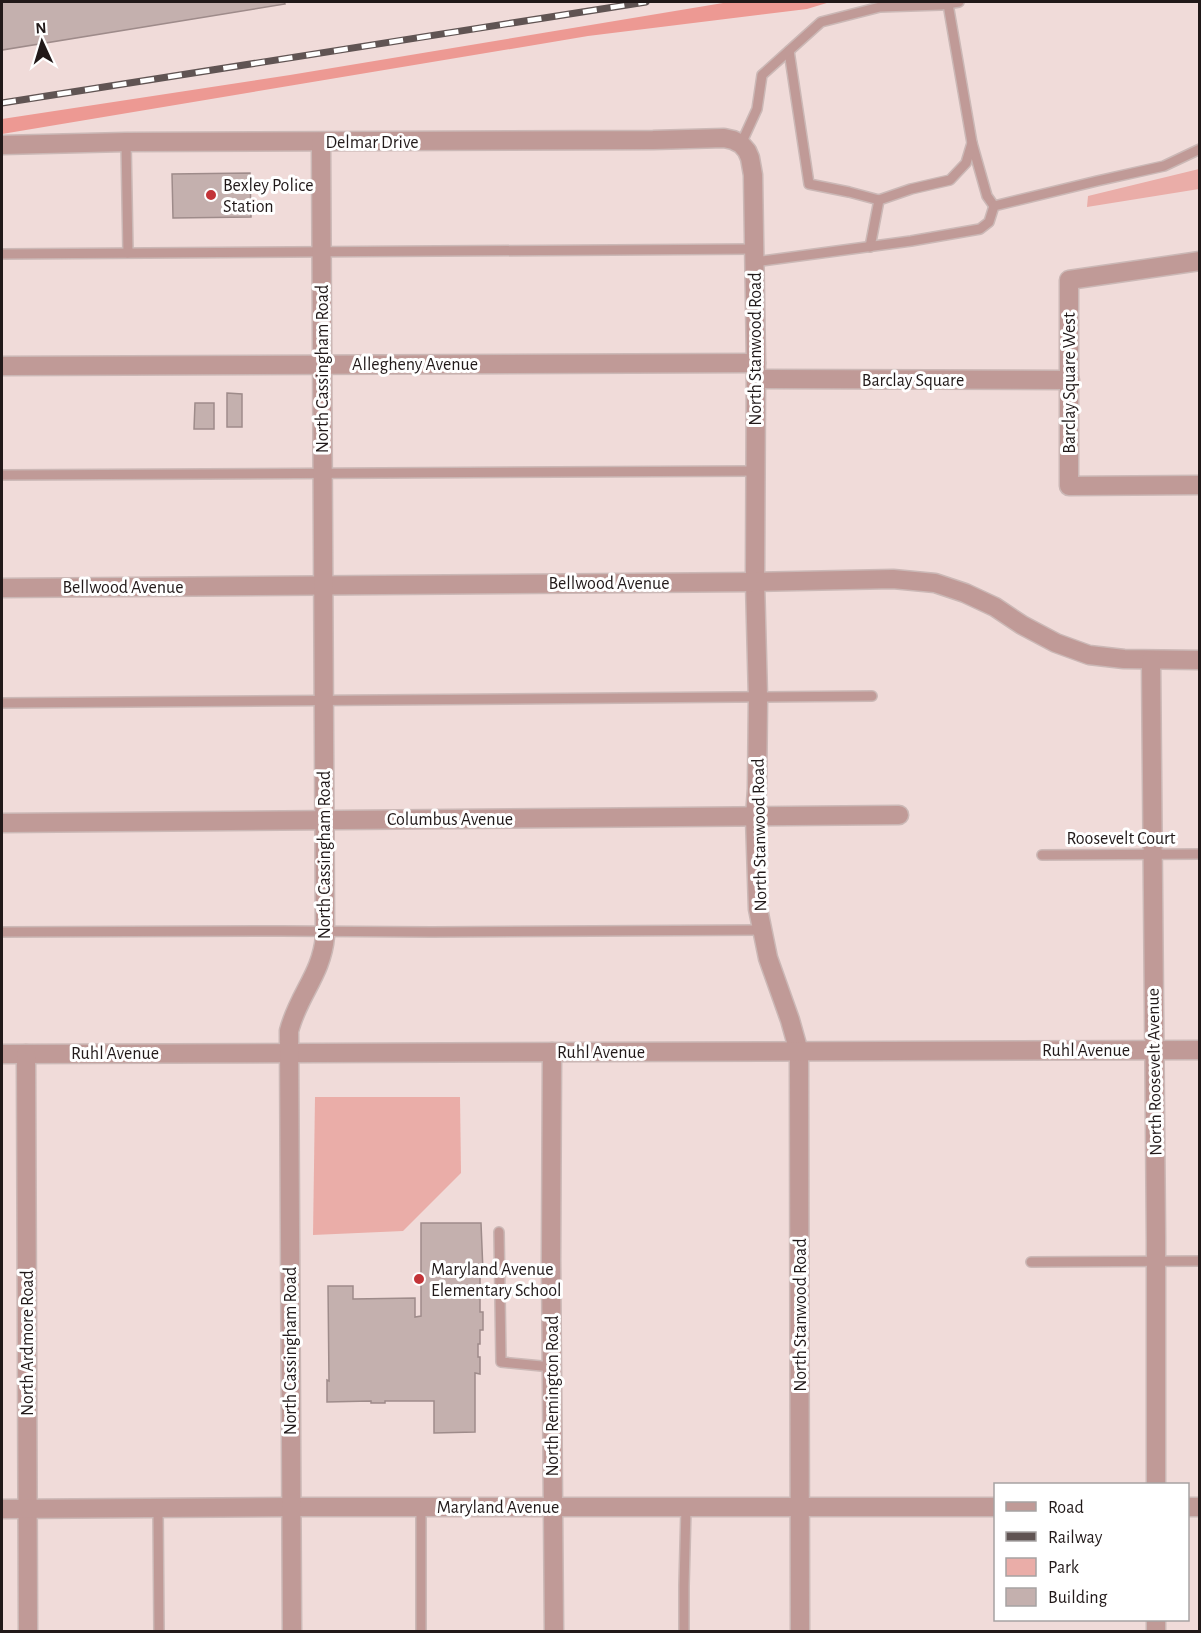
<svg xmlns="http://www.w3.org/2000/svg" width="1201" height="1633" font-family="'Alegreya Sans',sans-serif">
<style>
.green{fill:#eaada8}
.forest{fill:#ed9993}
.building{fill:#c4b0ae;stroke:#9e8b8a;stroke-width:1.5}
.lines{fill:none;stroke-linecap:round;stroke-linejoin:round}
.lane-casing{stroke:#cbb8b6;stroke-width:12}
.street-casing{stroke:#cbb8b6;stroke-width:21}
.lane{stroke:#c09a97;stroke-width:9}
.street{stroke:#c09a97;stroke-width:18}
.rail-casing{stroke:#605453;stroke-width:7}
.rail{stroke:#fff;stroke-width:4.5;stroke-dasharray:14;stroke-linecap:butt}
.poi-dot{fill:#c33438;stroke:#fff;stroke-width:2}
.labels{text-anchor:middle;stroke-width:6;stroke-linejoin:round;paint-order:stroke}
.street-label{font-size:18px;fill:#211919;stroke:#fff}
.poi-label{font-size:18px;fill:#211919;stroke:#fff;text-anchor:start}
</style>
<rect width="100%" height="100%" fill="#f0dbd9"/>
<g class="green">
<path d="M1199,169V189L1087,207L1088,196Z"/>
<path d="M315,1097H460L461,1173L403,1231L313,1235Z"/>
</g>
<path class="forest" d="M729,2H830L807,9L588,36L2,134V119L290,75Z"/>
<g class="building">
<path d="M2,2H284L285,4L2,50Z"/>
<path d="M250,173L251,217L173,218L172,174Z"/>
<path d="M227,393L242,394V427H227Z"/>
<path d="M195,403H214V429H194Z"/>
<path d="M421,1223H481L483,1272H480V1286H477L478,1298L480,1299V1312H483V1330H480V1344H478V1357H480V1374L475,1373V1432L434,1433V1401H385V1403H371V1401L327,1402V1380L329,1381L328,1286H353V1299L415,1298V1317L421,1316Z"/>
</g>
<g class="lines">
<g class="lane-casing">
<g id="lane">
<path d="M789,51L809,184L849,192L879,200"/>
<path d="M126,142L128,253"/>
<path d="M972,143L987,196L994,206"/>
<path d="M741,144L757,109L762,75L821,22L880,7L941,5L959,2"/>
<path d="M870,247L879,200L911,189L950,180L966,163L972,143L948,4"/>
<path d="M2,254L754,249"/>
<path d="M755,262L911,241L980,229L989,222L994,206L1097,181L1164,166L1200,149"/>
<path d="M2,475L755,471"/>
<path d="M2,703L872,696"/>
<path d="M1042,855L1200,854"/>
<path d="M2,932L281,931L432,932L762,930"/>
<path d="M499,1232L501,1362L552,1367"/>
<path d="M1031,1262L1200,1261"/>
<path d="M158,1507L159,1632"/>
<path d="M421,1507V1632"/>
<path d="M684,1632V1586L686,1508"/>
</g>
</g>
<g class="street-casing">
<g id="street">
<path d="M2,145L126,142L653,140L724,138L733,140L741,144L747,151L750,158L753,175L756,363L755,582L758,698L757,789L755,817L758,909L768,958L790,1020L799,1052L800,1632"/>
<path d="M1200,261L1069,280V486L1200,485"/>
<path d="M2,366L756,363"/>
<path d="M756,379L1070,380"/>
<path d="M2,588L755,582L893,579L935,583L965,593L995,607L1022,625L1056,643L1089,655L1124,659L1200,660"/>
<path d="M1151,660L1156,1239V1484"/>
<path d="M2,823L899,815"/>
<path d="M552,1052L551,1260L554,1632"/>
<path d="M2,1054L1200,1050"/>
<path d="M26,1054L28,1632"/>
<path d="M1188,1507H1200"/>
<path d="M2,1509L291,1507H996"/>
<path d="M1156,1620V1632"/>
<path d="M292,1632L289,1031C298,995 322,974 325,936L321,142"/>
</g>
</g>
<use href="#lane" class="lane"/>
<use href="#street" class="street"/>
<g class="rail-casing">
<path id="rail" d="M2,103L646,2"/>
</g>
<use href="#rail" class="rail"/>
</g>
<g class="poi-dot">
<circle cx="211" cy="195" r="6"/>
<circle cx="419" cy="1279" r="6"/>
</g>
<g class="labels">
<g class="street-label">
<text x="372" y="148">Delmar Drive</text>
<text transform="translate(755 349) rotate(-90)" y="6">North Stanwood Road</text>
<text x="415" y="370">Allegheny Avenue</text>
<text transform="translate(322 369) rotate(-90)" y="6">North Cassingham Road</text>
<text x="913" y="386">Barclay Square</text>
<text transform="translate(1069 383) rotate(-90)" y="6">Barclay Square West</text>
<text x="609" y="589">Bellwood Avenue</text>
<text x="123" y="593">Bellwood Avenue</text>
<text x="450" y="825">Columbus Avenue</text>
<text transform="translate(759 835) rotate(-91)" y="6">North Stanwood Road</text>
<text x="1121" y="844">Roosevelt Court</text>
<text transform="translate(324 855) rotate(-90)" y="6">North Cassingham Road</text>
<text x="1086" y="1056">Ruhl Avenue</text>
<text x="601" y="1058">Ruhl Avenue</text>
<text x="115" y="1059">Ruhl Avenue</text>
<text transform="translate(1154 1072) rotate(-91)" y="6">North Roosevelt Avenue</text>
<text transform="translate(800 1315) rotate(-90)" y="6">North Stanwood Road</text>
<text transform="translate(27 1343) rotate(-90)" y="6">North Ardmore Road</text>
<text transform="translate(290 1351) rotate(-90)" y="6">North Cassingham Road</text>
<text transform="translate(552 1396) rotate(-90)" y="6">North Remington Road</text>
<text x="498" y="1513">Maryland Avenue</text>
</g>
<g class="poi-label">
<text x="223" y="191">Bexley Police<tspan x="223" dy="21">Station</tspan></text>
<text x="431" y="1275">Maryland Avenue<tspan x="431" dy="21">Elementary School</tspan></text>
</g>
</g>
<rect width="1201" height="1633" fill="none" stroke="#211919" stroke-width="6"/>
<rect x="994" y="1483" width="195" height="138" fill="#ffffff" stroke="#a6a3a3" stroke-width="1.5"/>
<rect x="1006" y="1502" width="30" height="9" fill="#c09a97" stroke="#a6a3a3" stroke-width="1.5"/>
<text x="1048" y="1513" font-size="18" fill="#211919">Road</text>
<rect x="1006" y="1532" width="30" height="9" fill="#605453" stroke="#a6a3a3" stroke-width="1.5"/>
<text x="1048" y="1543" font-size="18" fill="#211919">Railway</text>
<rect x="1006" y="1558" width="30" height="18" fill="#eaada8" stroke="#a6a3a3" stroke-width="1.5"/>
<text x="1048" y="1573" font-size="18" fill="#211919">Park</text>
<rect x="1006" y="1588" width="30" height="18" fill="#c4b0ae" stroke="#a6a3a3" stroke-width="1.5"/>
<text x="1048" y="1603" font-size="18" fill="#211919">Building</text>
<g transform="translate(42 42) rotate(356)" stroke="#ffffff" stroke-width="4.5" paint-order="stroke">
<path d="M0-4.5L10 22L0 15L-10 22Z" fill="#211919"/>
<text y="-9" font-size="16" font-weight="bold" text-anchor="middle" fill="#211919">N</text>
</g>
</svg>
